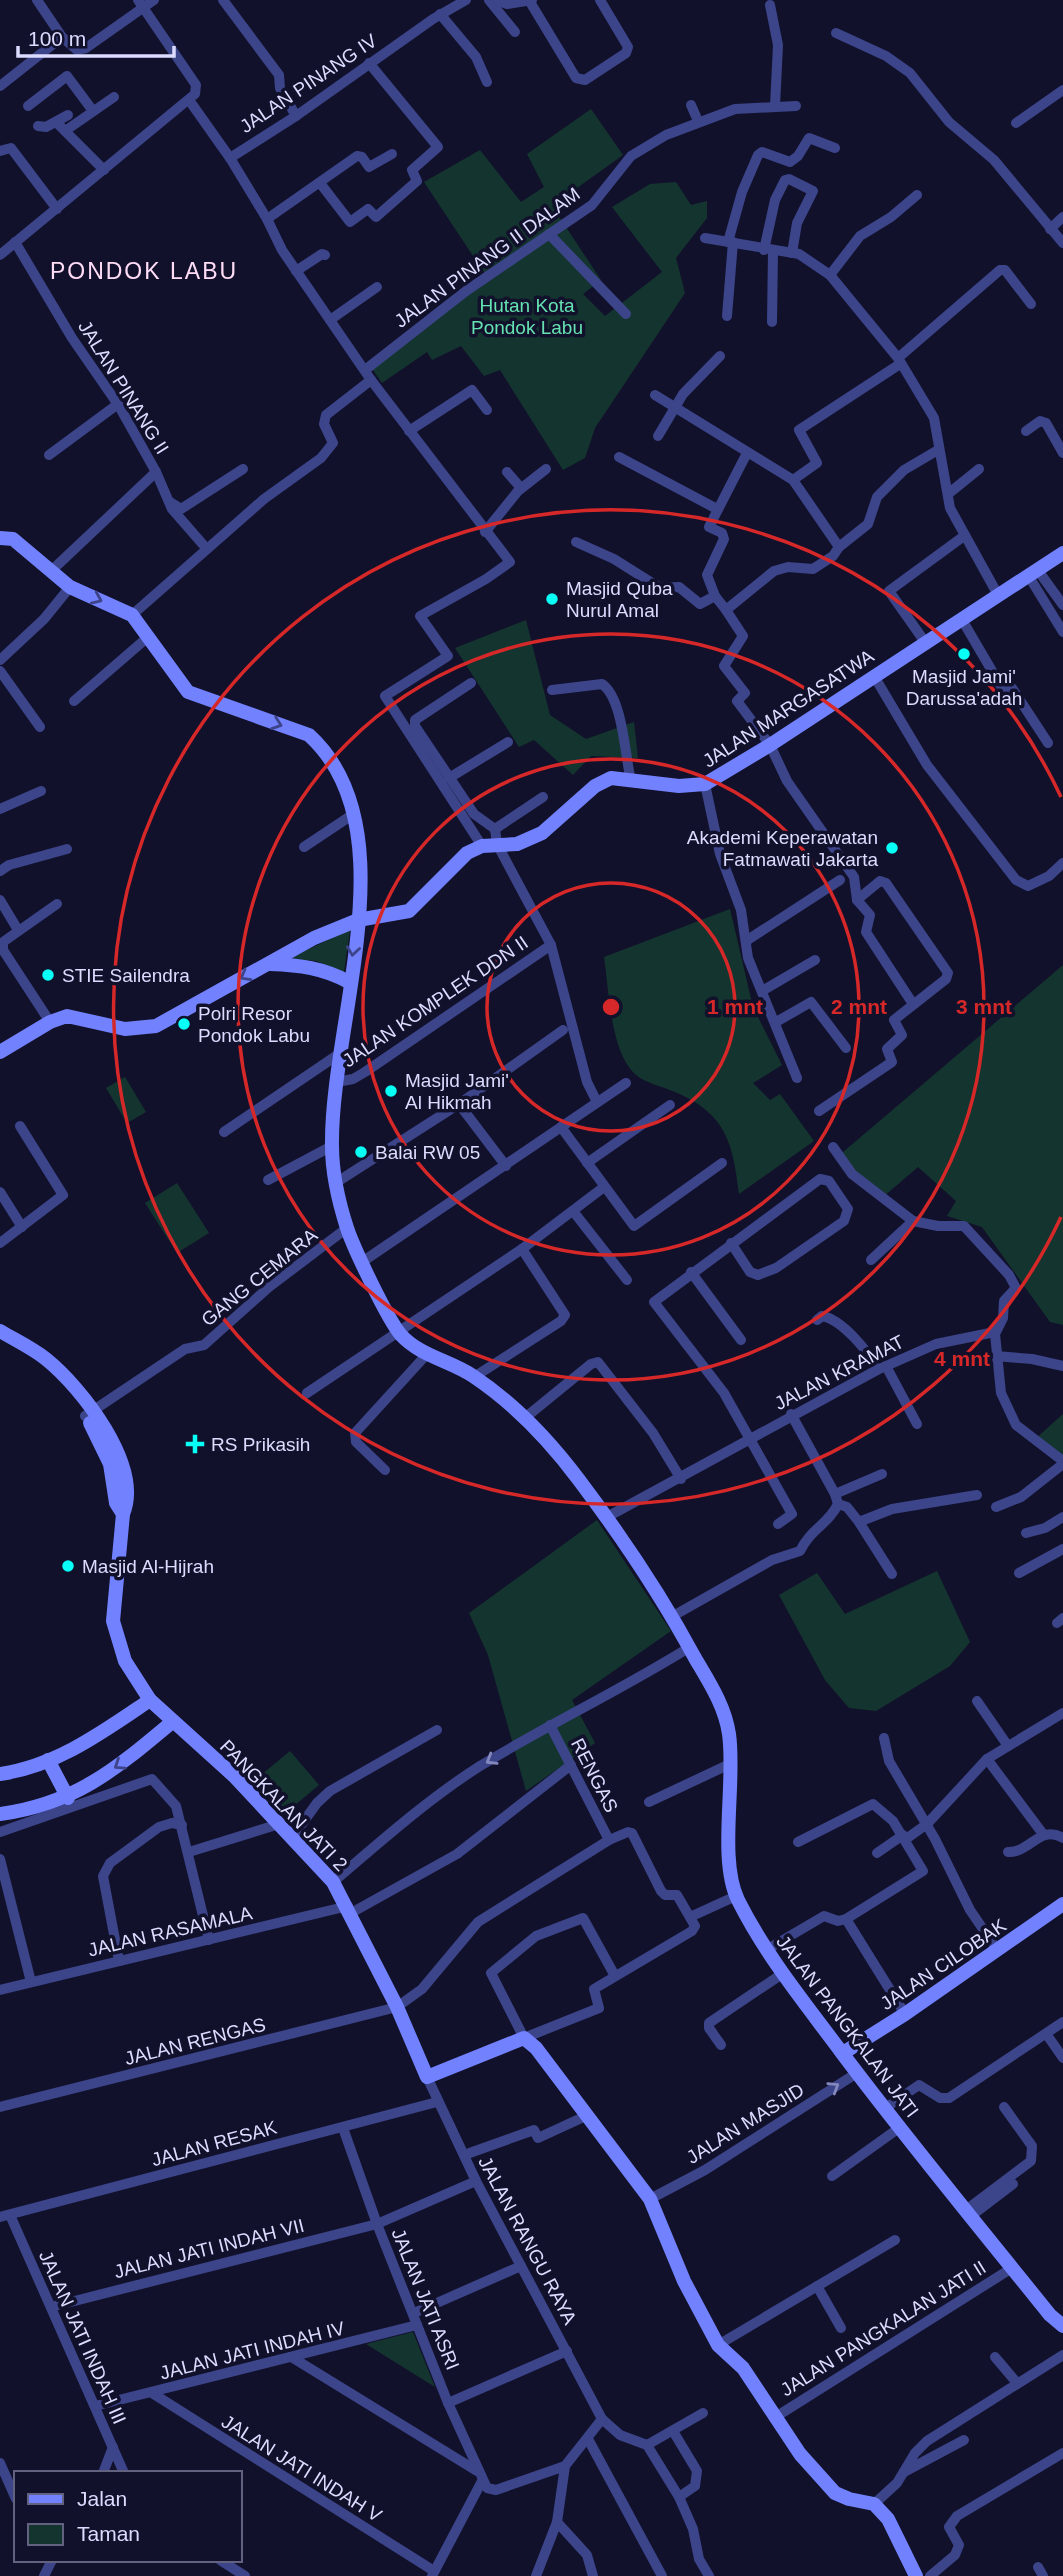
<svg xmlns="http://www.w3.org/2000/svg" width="1063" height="2576" font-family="Helvetica,sans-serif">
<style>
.green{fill:#14352f}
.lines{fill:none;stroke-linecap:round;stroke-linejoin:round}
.street{stroke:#3c448a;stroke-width:10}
.secondary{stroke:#7282ff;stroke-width:14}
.oneway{stroke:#3d448a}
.oneway2{stroke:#8488bf}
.ring{fill:none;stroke:#d62828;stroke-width:3.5}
.poi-dot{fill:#07fff5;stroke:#12112b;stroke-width:2.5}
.labels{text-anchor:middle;stroke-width:7;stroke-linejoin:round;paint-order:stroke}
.street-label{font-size:19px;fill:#dbdcff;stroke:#12112b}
.park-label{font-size:19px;fill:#64e2b1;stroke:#12112b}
.poi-label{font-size:19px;fill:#dbdcff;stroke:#12112b;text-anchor:start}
.quarter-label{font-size:23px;letter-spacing:2px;fill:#ffddf7;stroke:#12112b}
.centre{fill:#d62828;stroke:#12112b;stroke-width:3.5}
.ring-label{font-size:21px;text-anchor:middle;font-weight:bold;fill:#d62828;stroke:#12112b;stroke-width:7;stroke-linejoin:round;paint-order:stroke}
</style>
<rect width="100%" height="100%" fill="#12112b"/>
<g class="green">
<path d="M591,109L623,155L552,206L601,280L583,294L605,316L662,272L612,207L650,184L676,182L691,205L707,201V218L676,258L685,293L595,428L585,458L563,470L500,370L484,376L461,346L432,360L427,352L382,383L368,363L485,274L424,182L480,150L521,202L544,187L527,154Z"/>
<path d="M526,620L550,715L586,739L634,722L638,758L591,756L573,775L534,740L519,747L455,648Z"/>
<path d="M730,909L753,1007L782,1065L753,1083L770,1100L780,1094L814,1141L739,1194C733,1144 727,1114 675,1092C664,1087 645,1083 636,1075C610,1052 609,990 604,957Z"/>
<path d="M350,930L344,972L316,961L289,958Z"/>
<path d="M1063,965V1325L1050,1322L982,1227L947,1216L956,1201L918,1167L883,1197L836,1158Z"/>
<path d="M125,1077L146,1112L127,1123L106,1088Z"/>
<path d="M177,1183L209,1233L177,1253L145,1203Z"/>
<path d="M1063,1414V1461L1033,1441Z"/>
<path d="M597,1520L671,1631L572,1700L595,1743L526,1791L488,1655L469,1613Z"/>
<path d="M937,1571L970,1642L950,1666L876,1711L849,1708L825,1680L779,1595L817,1573L845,1614Z"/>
<path d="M290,1751L319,1785L283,1815L254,1781Z"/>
<path d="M413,2332L435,2387L366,2344Z"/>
</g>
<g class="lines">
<g class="street">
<path d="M37,0L62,37L77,50L86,48L154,0"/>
<path d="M223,0L279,75L280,88L296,116"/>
<path d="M489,0L515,32"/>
<path d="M495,0L507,4L532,0"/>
<path d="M530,2L576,78L585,80L626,53L628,47L600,0"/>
<path d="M770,5L778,45L775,106"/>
<path d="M440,14L476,57L487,82"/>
<path d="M836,33L886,56L910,73L949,122L994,160L1063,243"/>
<path d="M0,86L62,37"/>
<path d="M189,100L230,158L267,219L282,250L371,380L510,562L486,579L420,616L448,656L385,696L482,846"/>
<path d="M691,105L698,121"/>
<path d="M28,106L67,76L93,111"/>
<path d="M56,122L104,170"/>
<path d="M1016,123L1063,90"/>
<path d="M38,126L46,127L68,115"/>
<path d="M65,131L114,97"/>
<path d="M0,151L11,148L57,209"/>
<path d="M230,158L296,116L433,19L466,0"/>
<path d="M320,183L350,222L368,209L376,217L417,181L412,170L438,147L369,63"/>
<path d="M267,219L357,156L362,157L369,167L392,154"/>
<path d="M1050,229L1063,217"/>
<path d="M549,234L626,314"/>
<path d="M705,238L799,254L830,275L898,358L934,418L950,508L998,595"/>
<path d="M15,242L72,338L119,406L156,472L172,509L206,548"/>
<path d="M728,242L742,192L758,155L762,152L790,162L798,156L809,138L835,148"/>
<path d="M764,250L775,200L785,180L789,179L813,191L797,223L792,253"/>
<path d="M0,255L195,94L196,85L138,0"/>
<path d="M296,271L322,254L325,255"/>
<path d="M830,275L860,236L891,217L917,195"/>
<path d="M727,316L733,242"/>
<path d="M330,320L377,287"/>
<path d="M772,322L773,251"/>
<path d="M898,358L1000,270H1005L1031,304"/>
<path d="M365,370L466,291L592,205L631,156L666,135L735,109L796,106"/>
<path d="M655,395L793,480L839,547"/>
<path d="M409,431L472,390L487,410"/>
<path d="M1026,431L1040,421L1046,423L1063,453"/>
<path d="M658,436L683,394L720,356"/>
<path d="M49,455L118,404"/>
<path d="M619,457L717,509"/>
<path d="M507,472L521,488"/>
<path d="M793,480L817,463L799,430L900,364"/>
<path d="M948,494L979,469"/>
<path d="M170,502L181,509L243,469"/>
<path d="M485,532L518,491L546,469"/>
<path d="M576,542L614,559L660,588L679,587L700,604L715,596"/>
<path d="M1037,569L1063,605"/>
<path d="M50,572L156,472"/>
<path d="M1028,575L1063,632"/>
<path d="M726,610L715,596L707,575L724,539L722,533L709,527L747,453"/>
<path d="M132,615L264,499L321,458L333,443L324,424L326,415L371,380"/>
<path d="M961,618L1002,688H1012L1048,743"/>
<path d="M925,642L889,591L964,536"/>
<path d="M0,660L44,619L70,587"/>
<path d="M0,671L40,727"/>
<path d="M874,676L927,765L1016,880L1028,886L1049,876L1063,863"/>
<path d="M471,683L415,720V726L474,814L495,829L497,844L551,945L587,1082L597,1102"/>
<path d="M552,690L602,684C623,698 625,757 631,781"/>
<path d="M74,701L148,637"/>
<path d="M449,778L508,742"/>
<path d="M705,784L720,854L741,910L748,958L797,1078"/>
<path d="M0,809L41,791"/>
<path d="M495,829L543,797"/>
<path d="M304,847L355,813"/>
<path d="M0,871L9,865L67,849"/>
<path d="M0,900L18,930"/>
<path d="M746,941L840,880"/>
<path d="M762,991L815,960"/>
<path d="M913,1004L866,932L870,915L857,900L854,877L787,781L770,745L737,701L745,693L724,666L743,636L726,610L774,571L788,567L813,569L833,556L839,547L868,524L877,497L904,470L938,450"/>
<path d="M50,1022L3,950V942L57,904"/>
<path d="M776,1022L811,1002L846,1048"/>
<path d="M337,1082L353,1079L365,1072L551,945"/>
<path d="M459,1104L506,1166"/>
<path d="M819,1111L892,1062L887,1049L902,1035L894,1020L946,979L948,973L886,883L880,881L857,900"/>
<path d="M561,1127L634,1226L722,1163"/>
<path d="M224,1132L339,1054"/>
<path d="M833,1147L852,1174L913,1221L938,1226H964L1009,1275L1016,1288L1004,1301L1003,1318L995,1334"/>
<path d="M587,1163L670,1105"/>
<path d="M268,1180L332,1146"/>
<path d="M337,1182L459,1104L563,1030"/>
<path d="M0,1192L22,1227"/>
<path d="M573,1211L627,1280"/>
<path d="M0,1243L63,1195L20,1126"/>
<path d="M731,1243L750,1272L758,1275L776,1268L844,1221L848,1209L829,1181L820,1179L654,1302L724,1393L792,1514L778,1524"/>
<path d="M871,1260L913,1221"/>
<path d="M362,1262L626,1083"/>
<path d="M691,1272L741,1340"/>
<path d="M817,1320L822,1316C841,1319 870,1352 877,1370"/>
<path d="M995,1356L1032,1359L1063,1366"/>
<path d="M886,1366L917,1424"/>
<path d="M474,1377L561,1321L565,1315L522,1249"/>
<path d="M307,1393L522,1249L604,1187"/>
<path d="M85,1416L185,1349L204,1345L269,1287L347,1228"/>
<path d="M526,1417L591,1364L598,1362L653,1433L681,1479"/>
<path d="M385,1470L356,1442L355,1433L427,1354"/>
<path d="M835,1494L882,1474"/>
<path d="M838,1504L847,1507L859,1522L892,1509L977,1495"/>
<path d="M996,1507L1021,1497L1063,1464"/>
<path d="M607,1517L877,1370L936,1344L990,1333L995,1334L1001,1393L1016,1425L1063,1461"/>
<path d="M859,1522L892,1574"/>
<path d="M1026,1533L1045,1528L1063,1517"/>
<path d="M1019,1573L1063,1549"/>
<path d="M673,1616L772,1560L800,1551C812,1527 828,1525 838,1504L835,1494L791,1414"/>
<path d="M1057,1623L1063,1618"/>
<path d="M977,1701L1008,1746"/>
<path d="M550,1725L609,1840"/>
<path d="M884,1738L889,1761L935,1839L970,1910L998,1951"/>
<path d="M987,1759L1043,1834"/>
<path d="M649,1802L732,1763"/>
<path d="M0,1832L152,1779L176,1806L209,1940"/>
<path d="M291,1839L317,1803L330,1791L437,1730"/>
<path d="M906,1839L927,1824L987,1759L1063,1713"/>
<path d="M189,1852L276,1825"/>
<path d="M1008,1852C1030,1853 1040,1824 1063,1838"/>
<path d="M877,1853L903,1835"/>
<path d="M0,1859L31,1982"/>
<path d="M333,1882C380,1842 428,1799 480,1766C549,1724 621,1690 690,1647"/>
<path d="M351,1913L457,1854L571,1765"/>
<path d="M690,1917L736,1896"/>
<path d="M846,1919L905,2014"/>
<path d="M766,1950L824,1916L838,1921L846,1919L923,1871L893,1821L873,1804L798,1842"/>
<path d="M119,1961L103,1876L110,1863L159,1827L172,1823L182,1825"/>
<path d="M0,1990L348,1906"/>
<path d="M1047,2035L1063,2058"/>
<path d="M721,2045L709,2028V2023L782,1974"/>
<path d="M427,2077L476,2181L602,2419L620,2435L647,2445L679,2497L693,2529L699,2559L709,2576"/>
<path d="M0,2107L397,2007L422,1989L478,1922L609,1840L628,1832L632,1833L661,1891L665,1895H677L695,1926L692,1931L594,1989L599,2008L524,2038L491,1973L536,1936L583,1918L615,1976"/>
<path d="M884,2109L919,2085L940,2098H949L1063,2022"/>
<path d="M343,2128L377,2224L448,2403L487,2488L496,2490L565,2466L602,2419"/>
<path d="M464,2155L534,2130L538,2138L588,2115"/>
<path d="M832,2176L899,2128"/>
<path d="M650,2199L705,2170L857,2073"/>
<path d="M966,2210L1031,2161L1032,2146L1004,2107"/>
<path d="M10,2215L124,2473"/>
<path d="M971,2216L1013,2184"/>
<path d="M0,2217L437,2102"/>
<path d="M817,2286L841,2328"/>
<path d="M51,2307L377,2224L476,2181"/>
<path d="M414,2313L521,2266"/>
<path d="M718,2345L895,2240"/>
<path d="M995,2357L1017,2383"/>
<path d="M293,2358L477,2471"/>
<path d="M152,2393L434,2571"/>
<path d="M448,2403L567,2351"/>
<path d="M95,2406L417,2325"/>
<path d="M774,2418L1012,2268"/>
<path d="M673,2431L697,2471L695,2486L679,2497"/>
<path d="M588,2439L662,2576"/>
<path d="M647,2445L703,2413"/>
<path d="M0,2463L16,2499"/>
<path d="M904,2472L964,2440"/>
<path d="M103,2473L113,2447"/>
<path d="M874,2504L897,2483L915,2453L927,2441L1063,2355"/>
<path d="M557,2522L587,2555L593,2576"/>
<path d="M220,2560L245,2576"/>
<path d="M1038,2567L1043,2576"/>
<path d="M44,2576L52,2560"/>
<path d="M432,2576L482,2481"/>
<path d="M536,2576L557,2522L565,2466"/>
<path d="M930,2576L955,2555L959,2545L949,2527L957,2516L1063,2453"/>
</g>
<g class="secondary">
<path d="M0,538L13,539L70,587L132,615L188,692L309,735C411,828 330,1024 332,1146C332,1172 339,1203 347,1228C354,1249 388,1320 401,1335C420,1356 451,1361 473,1376C515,1404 549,1440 579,1480C622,1537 661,1595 695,1658C709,1682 725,1706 729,1734C736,1782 718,1859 738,1900C766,1956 805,2003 842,2053C909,2142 980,2228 1050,2315L1063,2326"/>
<path d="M270,964C300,965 323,968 349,982"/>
<path d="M0,1052L50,1022L67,1016L125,1029L156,1026L314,938L358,920L409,911L467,853L482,846L517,844L542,833L595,786L611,778L679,786L705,784L770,745L1063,553"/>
<path d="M0,1331C15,1340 32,1348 46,1359C82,1388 143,1466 123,1514L113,1621L125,1661L150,1700L234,1776L333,1882L397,2007L427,2077L524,2038L536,2048L650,2199L684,2281L718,2345L743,2368L800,2454L835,2493L849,2499L874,2504L888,2519L916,2576"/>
<path d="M90,1423L110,1464L116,1503L123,1514"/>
<path d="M48,1760L68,1798"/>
<path d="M0,1774C57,1766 104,1731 150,1700"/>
<path d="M0,1814C75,1804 116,1769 172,1722"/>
<path d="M843,2053L905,2014L1063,1904"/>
</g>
</g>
<defs><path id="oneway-chevron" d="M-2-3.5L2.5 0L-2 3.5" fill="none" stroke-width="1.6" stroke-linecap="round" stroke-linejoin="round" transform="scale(1.75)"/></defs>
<g class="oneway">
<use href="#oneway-chevron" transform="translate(97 599) rotate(24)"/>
<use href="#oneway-chevron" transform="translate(277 724) rotate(19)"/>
<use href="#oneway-chevron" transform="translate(353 951) rotate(98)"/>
<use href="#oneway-chevron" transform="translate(245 976) rotate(151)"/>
<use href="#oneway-chevron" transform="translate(119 1765) rotate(146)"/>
</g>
<g class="oneway2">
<use href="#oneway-chevron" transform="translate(491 1760) rotate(149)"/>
<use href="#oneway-chevron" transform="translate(834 2087) rotate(-32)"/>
</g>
<g class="ring">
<circle cx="611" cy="1007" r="124"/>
<circle cx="611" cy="1007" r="248"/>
<circle cx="611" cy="1007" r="373"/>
<path d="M1061 1217A497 497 0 1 1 1061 797"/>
</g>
<g class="poi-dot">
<circle cx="552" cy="599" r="7"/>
<circle cx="964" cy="654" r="7"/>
<circle cx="892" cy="848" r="7"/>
<circle cx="48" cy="975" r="7"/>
<circle cx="184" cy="1024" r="7"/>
<circle cx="391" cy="1091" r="7"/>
<circle cx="361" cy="1152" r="7"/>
<path d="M191.5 1433.5h7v7h7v7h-7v7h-7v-7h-7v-7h7z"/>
<circle cx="68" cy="1566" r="7"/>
</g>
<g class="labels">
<g class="street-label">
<text transform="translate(308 83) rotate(-34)" y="7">JALAN PINANG IV</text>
<text transform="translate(487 257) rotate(-36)" y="7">JALAN PINANG II DALAM</text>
<text transform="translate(124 387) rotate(58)" y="7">JALAN PINANG II</text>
<text transform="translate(788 708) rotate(-33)" y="7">JALAN MARGASATWA</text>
<text transform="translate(435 1001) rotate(-34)" y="7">JALAN KOMPLEK DDN II</text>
<text transform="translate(259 1277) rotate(-39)" y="7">GANG CEMARA</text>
<text transform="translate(839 1372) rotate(-27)" y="7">JALAN KRAMAT</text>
<text transform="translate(595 1775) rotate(63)" y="7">RENGAS</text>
<text transform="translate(284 1805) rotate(46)" y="7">PANGKALAN JATI 2</text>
<text transform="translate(170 1931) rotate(-13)" y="7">JALAN RASAMALA</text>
<text transform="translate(943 1964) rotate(-34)" y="7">JALAN CILOBAK</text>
<text transform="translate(848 2026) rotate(53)" y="7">JALAN PANGKALAN JATI</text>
<text transform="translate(195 2041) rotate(-14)" y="7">JALAN RENGAS</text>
<text transform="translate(745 2123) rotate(-32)" y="7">JALAN MASJID</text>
<text transform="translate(214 2143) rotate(-15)" y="7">JALAN RESAK</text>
<text transform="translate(528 2240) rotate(62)" y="7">JALAN RANGU RAYA</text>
<text transform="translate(209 2248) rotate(-14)" y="7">JALAN JATI INDAH VII</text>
<text transform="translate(426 2299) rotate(68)" y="7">JALAN JATI ASRI</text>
<text transform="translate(883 2328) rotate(-32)" y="7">JALAN PANGKALAN JATI II</text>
<text transform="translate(83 2337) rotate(66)" y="7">JALAN JATI INDAH III</text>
<text transform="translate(252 2350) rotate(-14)" y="7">JALAN JATI INDAH IV</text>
<text transform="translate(302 2468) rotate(32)" y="7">JALAN JATI INDAH V</text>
</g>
<g class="park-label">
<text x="527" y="312">Hutan Kota<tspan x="527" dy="22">Pondok Labu</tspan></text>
</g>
<g class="poi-label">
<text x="566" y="595">Masjid Quba<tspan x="566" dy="22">Nurul Amal</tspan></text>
<text x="964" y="683" text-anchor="middle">Masjid Jami'<tspan x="964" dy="22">Darussa'adah</tspan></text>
<text x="878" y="844" text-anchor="end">Akademi Keperawatan<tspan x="878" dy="22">Fatmawati Jakarta</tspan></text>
<text x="62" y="982">STIE Sailendra</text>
<text x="198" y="1020">Polri Resor<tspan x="198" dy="22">Pondok Labu</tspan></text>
<text x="405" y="1087">Masjid Jami'<tspan x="405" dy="22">Al Hikmah</tspan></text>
<text x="375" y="1159">Balai RW 05</text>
<text x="211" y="1451">RS Prikasih</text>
<text x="82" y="1573">Masjid Al-Hijrah</text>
</g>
<g class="quarter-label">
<text x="144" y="279">PONDOK LABU</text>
</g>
</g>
<circle cx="611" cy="1007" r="10" class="centre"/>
<g class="ring-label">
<text x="735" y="1014">1 mnt</text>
<text x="859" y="1014">2 mnt</text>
<text x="984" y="1014">3 mnt</text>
<text x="962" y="1366">4 mnt</text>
</g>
<rect x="14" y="2471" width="228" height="91" fill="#12112b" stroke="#626280" stroke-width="2"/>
<rect x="28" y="2494" width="35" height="10" fill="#7282ff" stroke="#626280" stroke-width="2"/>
<text x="77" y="2506" font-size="21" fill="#dbdcff">Jalan</text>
<rect x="28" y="2524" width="35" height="21" fill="#14352f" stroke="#626280" stroke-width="2"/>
<text x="77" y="2541" font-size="21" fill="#dbdcff">Taman</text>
<path d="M18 46v10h156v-10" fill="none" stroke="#dbdcff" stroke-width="3.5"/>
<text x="28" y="46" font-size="21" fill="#dbdcff" stroke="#12112b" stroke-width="5" paint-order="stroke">100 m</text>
</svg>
